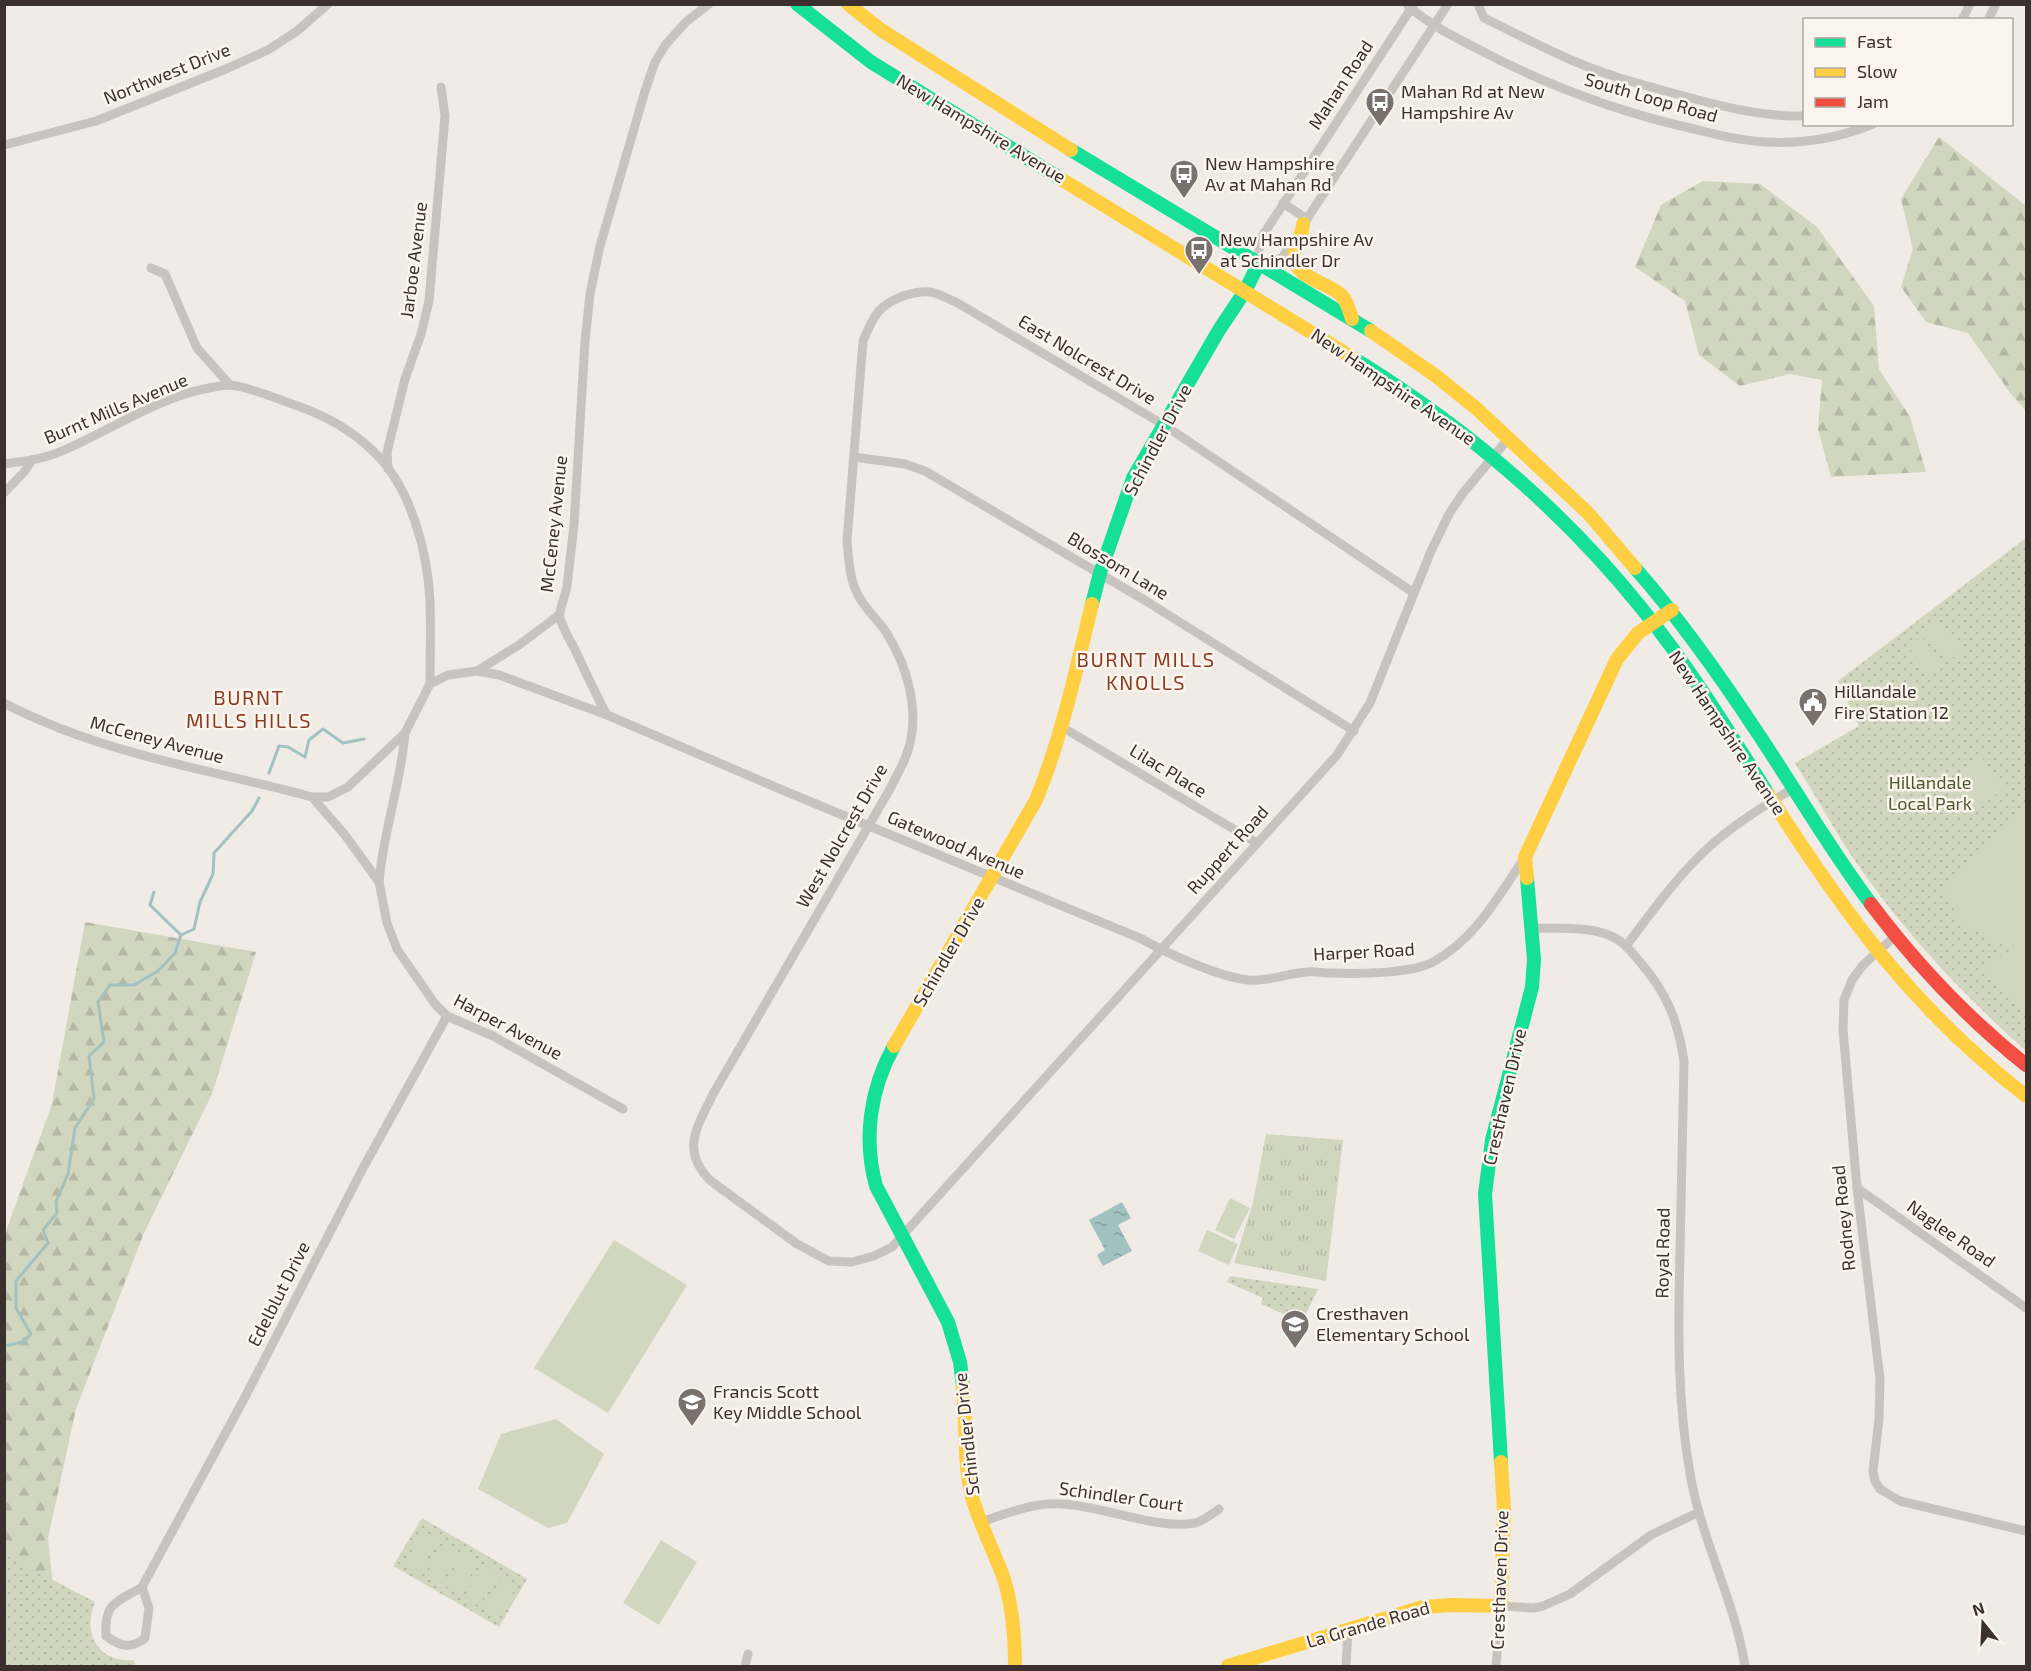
<svg xmlns="http://www.w3.org/2000/svg" width="2031" height="1671" font-family="'Exo 2',sans-serif">
<style>
.grass{fill:url(#grass-tufts)}
.forest{fill:url(#forest-firs)}
.park{fill:url(#park-dots)}
.pitch{fill:#d1d6bf}
.water{fill:url(#water-ripples)}
.lines{fill:none;stroke-linecap:round;stroke-linejoin:round}
.stream{stroke:#a1c2c1;stroke-width:3}
.street{stroke:#c9c3be;stroke-width:9}
.fast{stroke:#16e098;stroke-width:14}
.slow{stroke:#ffcf43;stroke-width:14}
.jam{stroke:#f24e42;stroke-width:14}
.labels{text-anchor:middle;stroke-width:5;stroke-linejoin:round;paint-order:stroke}
.street-label{font-size:18px;fill:#3b302b;stroke:#fbf5ee}
.poi-label{font-size:18px;fill:#3b302b;stroke:#fbf5ee;text-anchor:start}
.park-label{font-size:18px;fill:#4a5a2e;stroke:#fbf5ee}
.neighbourhood-label{font-size:20px;letter-spacing:1.5px;fill:#8c3b22;stroke:#fbf5ee}
</style>
<defs>
<pattern id="grass-tufts" width="24" height="20" patternUnits="userSpaceOnUse" patternTransform="scale(1.5)"><rect width="24" height="20" fill="#d1d6bf"/><path d="M3 7l-1-3M5 7V3M7 7l1-3M15 17l-1-3M17 17v-4M19 17l1-3" fill="none" stroke="#b4b8a4"/></pattern>
<pattern id="forest-firs" width="22" height="20" patternUnits="userSpaceOnUse" patternTransform="scale(1.5)"><rect width="22" height="20" fill="#d1d6bf"/><path d="M5 1l3.5 6h-7zM16 11l3.5 6h-7z" fill="#b4b8a4"/></pattern>
<pattern id="park-dots" width="8" height="8" patternUnits="userSpaceOnUse" patternTransform="scale(1.5)"><rect width="8" height="8" fill="#d1d6bf"/><path d="M2 2h.1M6 6h.1" fill="none" stroke="#b4b8a4" stroke-width="1.8" stroke-linecap="round"/></pattern>
<pattern id="water-ripples" width="26" height="14" patternUnits="userSpaceOnUse" patternTransform="scale(1.5)"><rect width="26" height="14" fill="#a1c2c1"/><path d="M2 4q2-2 4 0t4 0M15 11q2-2 4 0t4 0" fill="none" stroke="#849e9d"/></pattern>
</defs>
<rect width="100%" height="100%" fill="#f0ebe5"/>
<path class="grass" d="M1266,1134L1343,1140L1326,1281L1234,1263L1253,1203Z"/>
<g class="forest">
<path d="M1939,137L2026,206V411L2011,394L1968,333L1926,322L1901,287L1913,249L1901,199Z"/>
<path d="M1703,181L1760,184L1817,227L1874,306L1879,369L1910,417L1926,472L1831,477L1818,429L1822,380L1790,374L1740,386L1699,355L1685,301L1635,267L1661,205Z"/>
<path d="M85,922L256,952L212,1094L144,1233L76,1409L48,1538L60,1656L5,1666L4,1236L52,1104Z"/>
</g>
<g class="park">
<path d="M2026,538V1051C1966,997 1910,939 1863,872C1838,838 1818,799 1795,763L1859,726L1838,681Z"/>
<path d="M1230,1276L1318,1289L1302,1322L1261,1304L1263,1298L1227,1282Z"/>
<path d="M422,1518L527,1579L499,1627L393,1566Z"/>
<path d="M5,1555L95,1602C82,1634 98,1663 134,1660L135,1666H5Z"/>
</g>
<g class="pitch">
<path d="M1939,621L1962,650L1949,660L1926,632Z"/>
<path d="M1921,636L1945,666L1931,676L1907,646Z"/>
<path d="M1980,756L2005,787L1968,817L1943,787Z"/>
<path d="M2026,802V1013L1982,967L2020,946L2003,945L1963,924L1944,893Z"/>
<path d="M1230,1198L1250,1208L1234,1239L1215,1230Z"/>
<path d="M1207,1230L1238,1244L1229,1265L1198,1251Z"/>
<path d="M614,1240L687,1285L608,1413L534,1368Z"/>
<path d="M556,1419L604,1454L567,1523L548,1528L478,1489L501,1434Z"/>
<path d="M423,1530L438,1539L420,1572L405,1563Z"/>
<path d="M661,1540L697,1562L659,1625L623,1603Z"/>
<path d="M444,1542L459,1550L441,1583L426,1575Z"/>
<path d="M463,1553L478,1562L460,1594L445,1586Z"/>
<path d="M483,1565L498,1573L479,1606L464,1598Z"/>
<path d="M503,1576L517,1585L499,1617L484,1609Z"/>
</g>
<path class="water" d="M1122,1202L1131,1218L1118,1225L1132,1251L1103,1266L1097,1255L1105,1250L1089,1220Z"/>
<g class="lines">
<g class="stream">
<path d="M269,773L279,746L288,747L305,757L309,740L323,729L343,743L364,739"/>
<path d="M154,892L150,905L181,935"/>
<path d="M4,1346L23,1342L31,1334L16,1308V1281L48,1243L43,1230L57,1213L56,1201L68,1174L75,1128L94,1099L89,1056L104,1042L98,1002L110,985H134L158,971L175,953L181,935L194,929L200,902L213,874L214,853L252,811L259,798"/>
</g>
<g class="street">
<path d="M1478,4L1484,18C1515,33 1545,49 1576,62C1613,78 1652,87 1691,98C1728,108 1766,117 1804,116"/>
<path d="M1408,6C1429,24 1454,37 1478,49C1546,85 1615,111 1690,128C1715,134 1740,141 1766,142C1802,144 1839,138 1873,124"/>
<path d="M1962,20L1970,4"/>
<path d="M1988,20L1996,4"/>
<path d="M4,145L96,121L226,69L268,50L297,31L328,4"/>
<path d="M1283,203L1307,219"/>
<path d="M1301,228L1448,4"/>
<path d="M1293,240L1282,258L1259,263V241L1414,4"/>
<path d="M151,268L165,274L197,348L230,385"/>
<path d="M854,457L905,464L925,471L1146,601L1354,731"/>
<path d="M4,464C24,461 44,459 62,451C102,434 142,408 182,395C193,391 220,385 231,385C248,387 276,398 292,404C322,414 351,429 374,452C411,487 428,553 430,602C431,630 430,657 430,684"/>
<path d="M388,469L387,452L405,379L421,334L429,301L445,116L441,87"/>
<path d="M4,493L24,472L32,460"/>
<path d="M1414,593L1164,425L956,302C948,299 938,293 930,292C922,291 913,293 906,295C879,304 873,316 863,341L847,541C849,560 849,578 858,595C865,609 878,620 886,632C908,667 922,715 906,756C902,767 895,778 890,789L713,1094C697,1127 680,1151 711,1181L797,1244L829,1261L852,1262L874,1256L892,1247L1337,755L1370,703L1431,551L1449,514L1463,493L1508,439"/>
<path d="M559,615C563,630 571,641 577,654C587,675 596,695 607,715"/>
<path d="M477,671L499,675L607,715L787,792L1142,939C1168,954 1220,977 1248,980C1267,982 1288,973 1307,972C1315,971 1322,973 1330,973C1357,974 1410,974 1433,962C1476,939 1499,895 1525,857"/>
<path d="M4,703C22,713 40,720 59,728C140,760 228,774 312,797H328L348,787L405,733L430,684L448,675L477,671L519,645L559,615L567,587L574,525L585,341L590,294L600,246L645,91L655,62L666,44L686,22L709,4"/>
<path d="M1062,727L1257,843"/>
<path d="M312,797L345,835L379,882L387,923L397,949L435,1004L447,1016L493,1036L623,1109"/>
<path d="M379,882C383,832 401,784 405,733"/>
<path d="M1532,928C1559,929 1593,925 1617,939C1627,945 1633,954 1640,962C1667,993 1678,1021 1684,1061C1683,1125 1681,1189 1680,1252C1678,1329 1677,1403 1691,1479C1703,1543 1735,1602 1745,1666"/>
<path d="M1895,936L1863,965L1852,980L1844,1000L1843,1030L1857,1188L1880,1379L1879,1419L1873,1471L1875,1481L1880,1489L1900,1501L2026,1531"/>
<path d="M1626,946C1651,913 1678,875 1709,847C1734,824 1763,806 1792,789"/>
<path d="M1857,1188L2026,1308"/>
<path d="M981,1522C1008,1513 1034,1502 1062,1504C1103,1506 1157,1530 1195,1523C1203,1521 1212,1514 1219,1509"/>
<path d="M142,1587C116,1603 104,1602 106,1636C120,1646 130,1650 145,1638L149,1608L142,1587L244,1399L362,1170L447,1016"/>
<path d="M745,1666L748,1654"/>
<path d="M1346,1666L1348,1630"/>
<path d="M1496,1666L1501,1606L1534,1608L1543,1606L1570,1594L1651,1535L1699,1512"/>
</g>
<g class="fast">
<path d="M797,4L871,62L1061,179"/>
<path d="M1071,150L1371,331"/>
<path d="M1353,358C1462,425 1563,510 1643,610C1690,668 1729,732 1768,794"/>
<path d="M1635,568C1679,618 1718,673 1755,729C1794,787 1829,848 1871,904"/>
<path d="M1092,604L1100,573L1133,478L1219,330L1245,291L1259,263"/>
<path d="M894,1046C870,1089 863,1139 876,1186L948,1322L960,1362L963,1386"/>
<path d="M1501,1462L1485,1194L1492,1140L1532,987L1534,960L1527,878"/>
</g>
<g class="slow">
<path d="M848,4L881,30L1071,150"/>
<path d="M1061,179L1353,358"/>
<path d="M1303,224C1303,235 1294,245 1294,256C1295,278 1326,282 1340,294C1347,300 1349,310 1352,319"/>
<path d="M1371,331L1436,376L1477,409L1588,513L1635,568"/>
<path d="M1768,794C1844,913 1913,1009 2026,1096"/>
<path d="M1527,878L1525,857L1617,659L1638,633L1672,610"/>
<path d="M894,1046L1036,800C1062,737 1076,670 1092,604"/>
<path d="M963,1386C967,1423 963,1461 972,1497C980,1525 994,1551 1004,1579C1013,1608 1015,1636 1015,1666"/>
<path d="M1228,1666L1423,1607L1453,1605L1501,1606L1504,1511L1501,1462"/>
</g>
<path class="jam" d="M1871,904C1916,964 1967,1018 2026,1065"/>
</g>
<defs>
<g id="bus-pin" transform="scale(1.5)"><path d="M0 17L-7.5 6A9.5 9.5 0 1 1 7.5 6Z" fill="#7a716c" stroke="#fbf5ee"/><path d="M-5-6H5V4H4V6H2V4H-2V6H-4V4H-5ZM-3.5-4V0h7V-4ZM-3.5 1.2v1.5H-2V1.2ZM2 1.2v1.5H3.5V1.2Z" fill="#fff"/></g>
<g id="civic-pin" transform="scale(1.5)"><path d="M0 17L-7.5 6A9.5 9.5 0 1 1 7.5 6Z" fill="#7a716c" stroke="#fbf5ee"/><path d="M-.6-6.5H3V-4.5H.6V-3L4-1V1h2V6H-6V1h2V-1L-.6-3ZM-1.2 2.5V6h2.4V2.5Z" fill="#fff"/></g>
<g id="school-pin" transform="scale(1.5)"><path d="M0 17L-7.5 6A9.5 9.5 0 1 1 7.5 6Z" fill="#7a716c" stroke="#fbf5ee"/><path d="M0-5L7-2L0 1L-7-2ZM-4 1L0 2.5L4 1V4Q0 6-4 4Z" fill="#fff"/></g>
</defs>
<g fill-rule="evenodd">
<use href="#bus-pin" x="1380" y="102"/>
<use href="#bus-pin" x="1184" y="174"/>
<use href="#bus-pin" x="1199" y="250"/>
<use href="#civic-pin" x="1813" y="702"/>
<use href="#school-pin" x="1295" y="1324"/>
<use href="#school-pin" x="692" y="1402"/>
</g>
<g class="labels">
<g class="street-label">
<text transform="translate(167 74) rotate(-22)" y="6">Northwest Drive</text>
<text transform="translate(1341 85) rotate(-57)" y="6">Mahan Road</text>
<text transform="translate(1651 98) rotate(16)" y="6">South Loop Road</text>
<text transform="translate(981 129) rotate(31)" y="6">New Hampshire Avenue</text>
<text transform="translate(414 260) rotate(-83)" y="6">Jarboe Avenue</text>
<text transform="translate(1087 360) rotate(31)" y="6">East Nolcrest Drive</text>
<text transform="translate(1393 387) rotate(34)" y="6">New Hampshire Avenue</text>
<text transform="translate(116 409) rotate(-23)" y="6">Burnt Mills Avenue</text>
<text transform="translate(1158 440) rotate(-62)" y="6">Schindler Drive</text>
<text transform="translate(554 524) rotate(-84)" y="6">McCeney Avenue</text>
<text transform="translate(1118 566) rotate(31)" y="6">Blossom Lane</text>
<text transform="translate(1727 733) rotate(56)" y="6">New Hampshire Avenue</text>
<text transform="translate(157 740) rotate(15)" y="6">McCeney Avenue</text>
<text transform="translate(1168 771) rotate(31)" y="6">Lilac Place</text>
<text transform="translate(842 836) rotate(-60)" y="6">West Nolcrest Drive</text>
<text transform="translate(956 845) rotate(23)" y="6">Gatewood Avenue</text>
<text transform="translate(1228 850) rotate(-48)" y="6">Ruppert Road</text>
<text transform="translate(949 952) rotate(-60)" y="6">Schindler Drive</text>
<text transform="translate(1364 952) rotate(-3)" y="6">Harper Road</text>
<text transform="translate(508 1027) rotate(28)" y="6">Harper Avenue</text>
<text transform="translate(1505 1097) rotate(-77)" y="6">Cresthaven Drive</text>
<text transform="translate(1844 1218) rotate(-96)" y="6">Rodney Road</text>
<text transform="translate(1951 1234) rotate(35)" y="6">Naglee Road</text>
<text transform="translate(1663 1253) rotate(-89)" y="6">Royal Road</text>
<text transform="translate(279 1294) rotate(-63)" y="6">Edelblut Drive</text>
<text transform="translate(967 1434) rotate(-96)" y="6">Schindler Drive</text>
<text transform="translate(1121 1497) rotate(8)" y="6">Schindler Court</text>
<text transform="translate(1500 1580) rotate(-88)" y="6">Cresthaven Drive</text>
<text transform="translate(1368 1625) rotate(-16)" y="6">La Grande Road</text>
</g>
<g class="poi-label">
<text x="1401" y="98">Mahan Rd at New<tspan x="1401" dy="21">Hampshire Av</tspan></text>
<text x="1205" y="170">New Hampshire<tspan x="1205" dy="21">Av at Mahan Rd</tspan></text>
<text x="1220" y="246">New Hampshire Av<tspan x="1220" dy="21">at Schindler Dr</tspan></text>
<text x="1834" y="698">Hillandale<tspan x="1834" dy="21">Fire Station 12</tspan></text>
<text x="1316" y="1320">Cresthaven<tspan x="1316" dy="21">Elementary School</tspan></text>
<text x="713" y="1398">Francis Scott<tspan x="713" dy="21">Key Middle School</tspan></text>
</g>
<g class="park-label">
<text x="1930" y="789">Hillandale<tspan x="1930" dy="21">Local Park</tspan></text>
</g>
<g class="neighbourhood-label">
<text x="1146" y="667">BURNT MILLS<tspan x="1146" dy="23">KNOLLS</tspan></text>
<text x="249" y="705">BURNT<tspan x="249" dy="23">MILLS HILLS</tspan></text>
</g>
</g>
<rect width="2031" height="1671" fill="none" stroke="#3b302b" stroke-width="12"/>
<rect x="1803" y="18" width="210" height="108" fill="#fbf5ee" stroke="#aea6a0" stroke-width="1.5"/>
<rect x="1815" y="38" width="30" height="9" fill="#16e098" stroke="#aea6a0" stroke-width="1.5"/>
<text x="1857" y="48" font-size="18" fill="#3b302b">Fast</text>
<rect x="1815" y="68" width="30" height="9" fill="#ffcf43" stroke="#aea6a0" stroke-width="1.5"/>
<text x="1857" y="78" font-size="18" fill="#3b302b">Slow</text>
<rect x="1815" y="98" width="30" height="9" fill="#f24e42" stroke="#aea6a0" stroke-width="1.5"/>
<text x="1857" y="108" font-size="18" fill="#3b302b">Jam</text>
<g transform="translate(1983 1623) rotate(342)" stroke="#fbf5ee" stroke-width="4.5" paint-order="stroke">
<path d="M0-4.5L10 22L0 15L-10 22Z" fill="#3b302b"/>
<text y="-9" font-size="16" font-weight="bold" text-anchor="middle" fill="#3b302b">N</text>
</g>
</svg>
